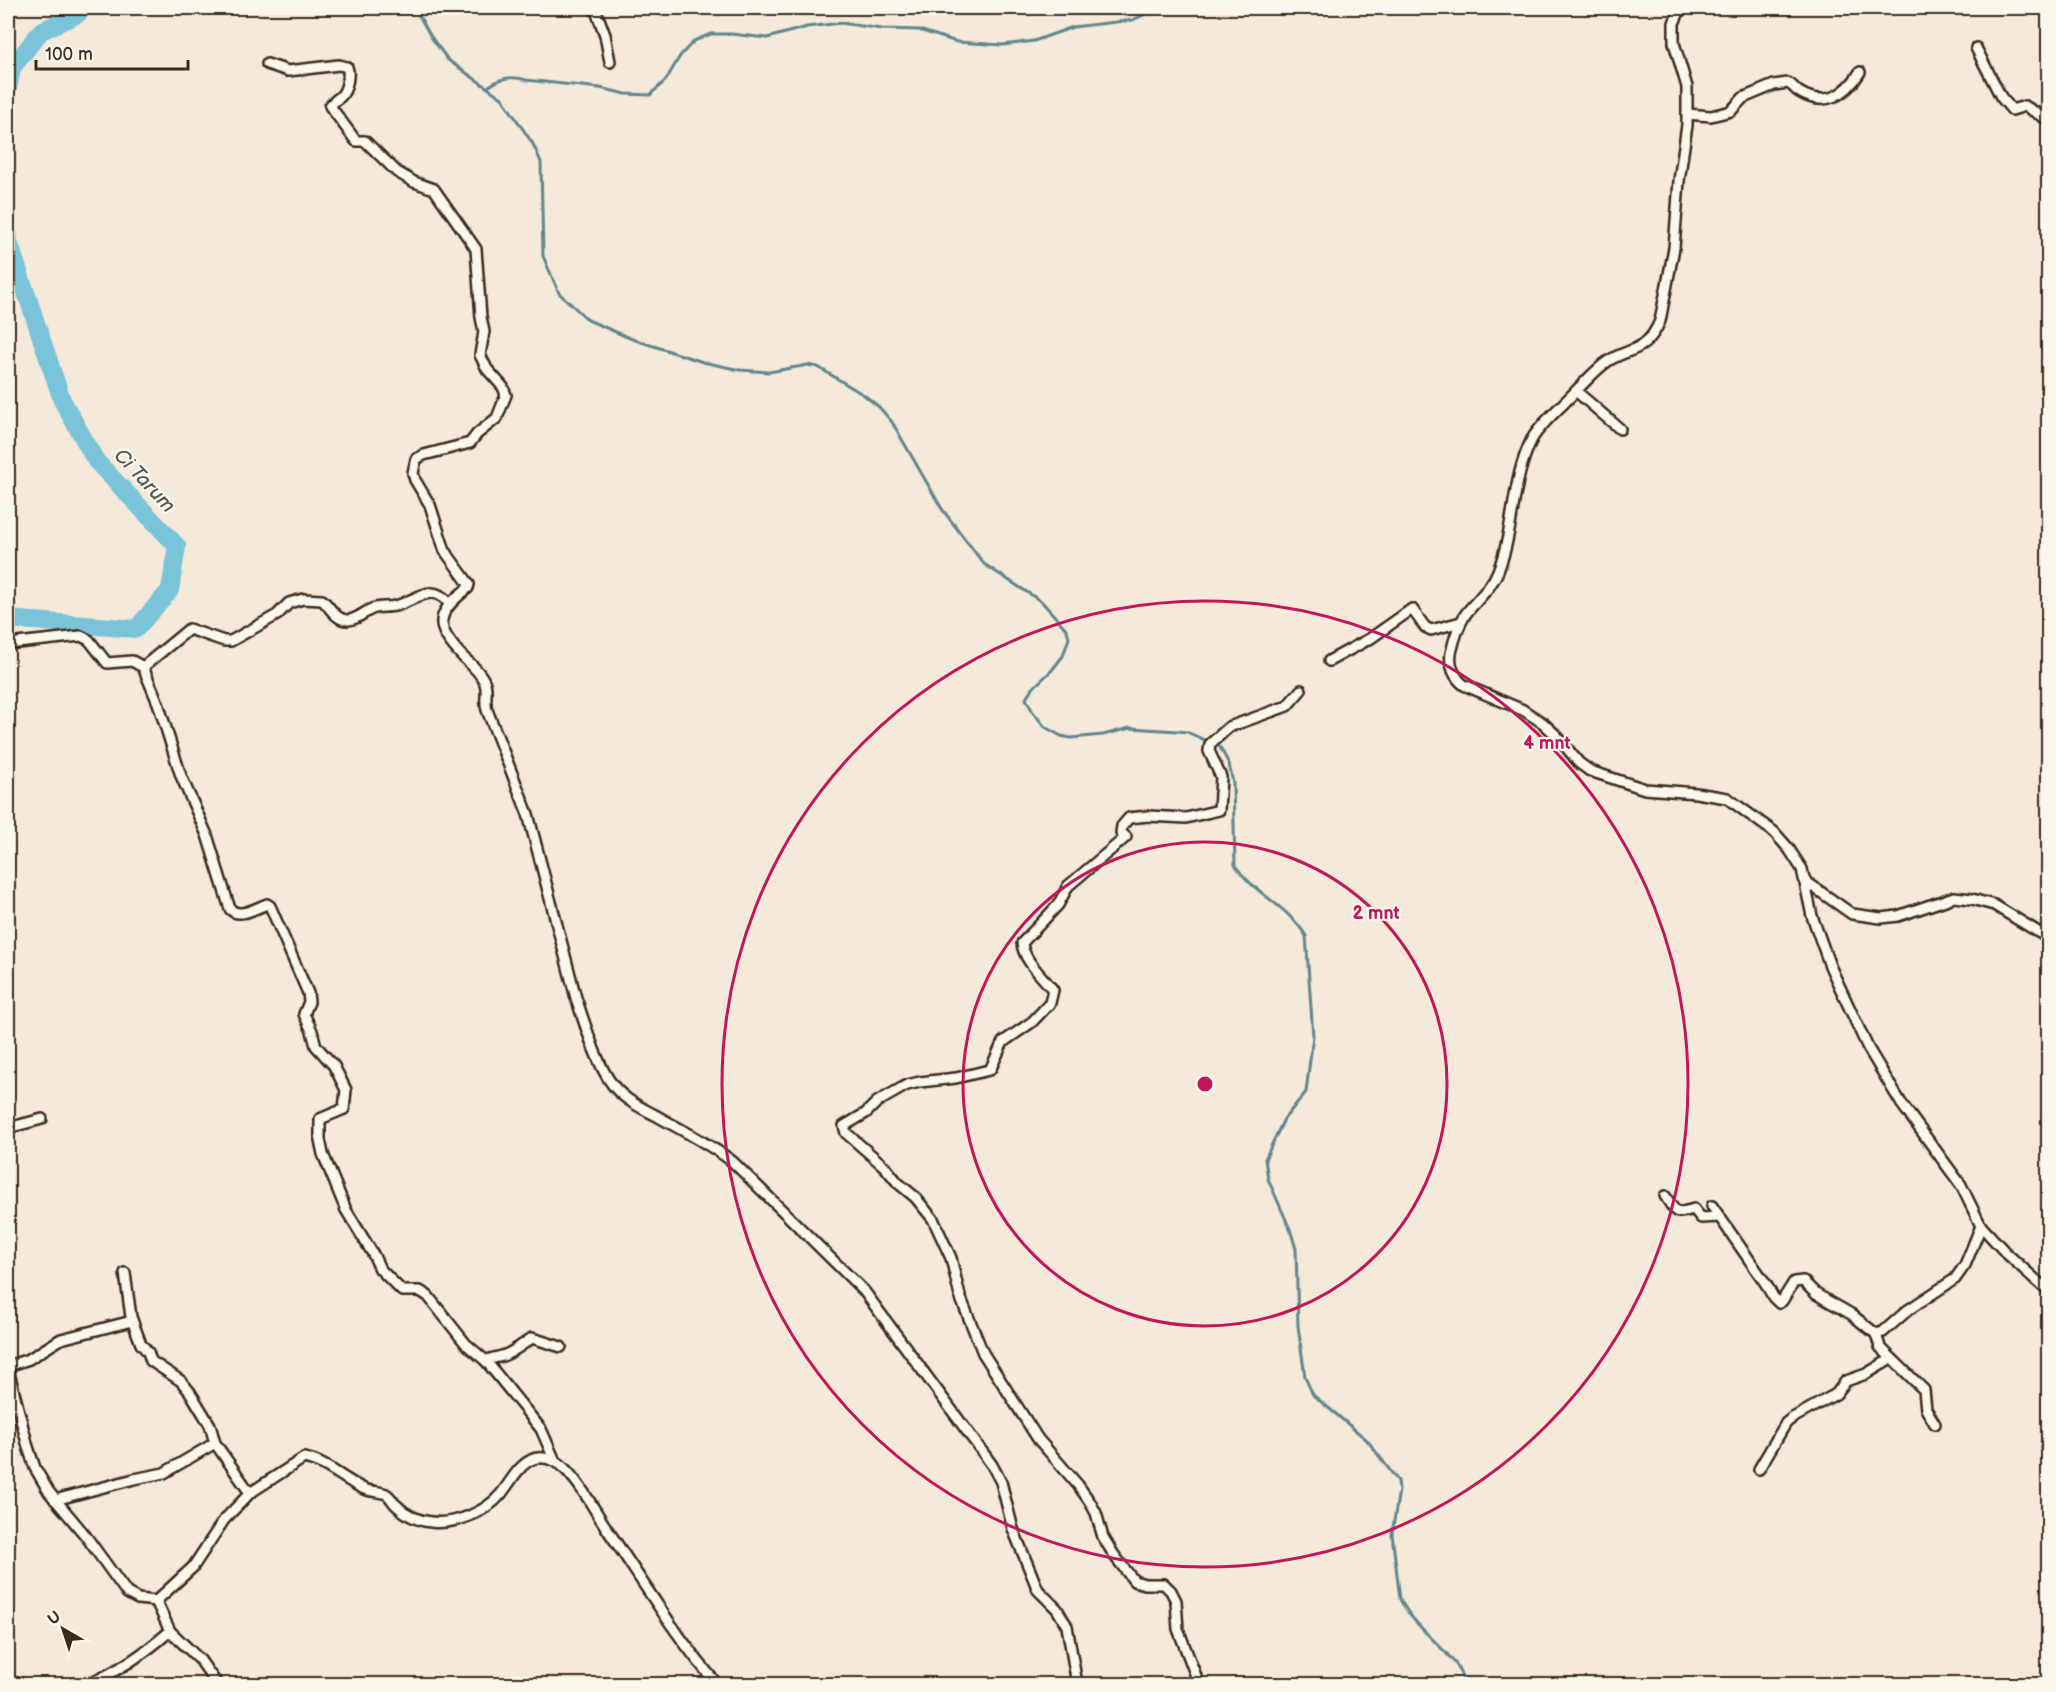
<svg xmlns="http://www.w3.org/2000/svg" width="2056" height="1692" font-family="'Balsamiq Sans',sans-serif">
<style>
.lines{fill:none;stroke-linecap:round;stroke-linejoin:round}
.stream{stroke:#60868e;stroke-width:3}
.river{stroke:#79c4d9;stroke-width:18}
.street-casing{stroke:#3b2a1e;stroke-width:14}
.street{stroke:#fbf7ec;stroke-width:9}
.ring{fill:none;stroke:#c2185b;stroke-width:3}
.labels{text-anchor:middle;stroke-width:4.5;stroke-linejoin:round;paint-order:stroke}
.water-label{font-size:20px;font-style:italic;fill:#4e5856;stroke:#fbf7ec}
.centre{fill:#c2185b;stroke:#fbf7ec;stroke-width:3}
.ring-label{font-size:18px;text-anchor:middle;font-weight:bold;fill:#c2185b;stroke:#fbf7ec;stroke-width:4.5;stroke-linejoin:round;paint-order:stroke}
</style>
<rect width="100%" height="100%" fill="#f5e9d9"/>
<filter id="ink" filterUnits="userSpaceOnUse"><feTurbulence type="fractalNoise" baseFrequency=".0167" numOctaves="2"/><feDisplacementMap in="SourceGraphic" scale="12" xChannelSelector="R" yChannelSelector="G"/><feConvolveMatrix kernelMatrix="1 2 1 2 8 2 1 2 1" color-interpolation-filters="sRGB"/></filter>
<g filter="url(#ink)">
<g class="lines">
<g class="stream">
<path d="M415,8L431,37L448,60L502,98L533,144L541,162L543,256L559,293L588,320L632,339L703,362L740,370L769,372L808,365L818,367L864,395L879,407L892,422L942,509L984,564L1042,602L1067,630L1069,638L1063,656L1052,670L1030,691L1026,699L1033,712L1045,727L1061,736L1071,738L1103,735L1130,728L1178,731L1187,732L1220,747L1229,764L1233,783L1235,865C1254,894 1288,906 1306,936L1313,1036L1306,1092L1284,1119L1265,1159L1268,1179L1290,1229L1296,1249L1298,1326L1305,1377L1313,1395L1367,1440L1398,1481L1399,1490L1392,1534L1400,1599C1413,1625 1437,1641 1455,1663C1460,1669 1462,1678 1465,1684"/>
<path d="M488,87C499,78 511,75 526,80L600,88L626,94L650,95L666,80L680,56L694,41L711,34H731L767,38L807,27L841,23L882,29L919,30L957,42L1003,45L1034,41L1073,27L1133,20L1158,8"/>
</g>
<g class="river">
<path d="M8,88L12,68L41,31L78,14L82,8"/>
<path d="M8,232L9,242L62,400L96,461L177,546L170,590L136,629L8,619"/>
</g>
<g class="street-casing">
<g id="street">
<path d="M595,8L605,35L610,62"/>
<path d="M1681,8L1674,23V43L1687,87V125L1679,181L1674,248L1660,321C1645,356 1627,346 1604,364C1589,376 1576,392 1562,405C1552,415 1539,427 1532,439C1511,480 1515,529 1498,571C1491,589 1476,600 1465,615C1458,626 1454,640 1451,653C1449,665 1454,677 1464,685L1523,710L1543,723L1557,736L1579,763L1590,771L1645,789L1696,793L1727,798L1774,832L1789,849L1802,869L1812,916L1830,966L1868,1048L1901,1103L1961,1185L1981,1226L2005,1252L2048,1291"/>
<path d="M1976,48L2001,97L2012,110L2025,106L2048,120"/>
<path d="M267,64L288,71L339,65L347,67C350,74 347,90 341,96C337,100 333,101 330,106L356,141H365L397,172L414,182L434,189L476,249L481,317L484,332L480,355L487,369L503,387L506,395L497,418L477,434L470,443L424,455L416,459L413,473L415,480L430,505L445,551L469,584L468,588C435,614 433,626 464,658C472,665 481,673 485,683C488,692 484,701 487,710L528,814L576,998C584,1021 597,1065 612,1084C623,1099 641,1108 657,1116C683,1131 710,1144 733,1162L864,1291L992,1465L1001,1482L1013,1529L1038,1590L1057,1609L1067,1626L1077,1684"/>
<path d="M1687,114L1711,116L1731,111L1743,98L1774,85L1788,83C1793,85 1794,89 1799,92C1825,108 1846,95 1860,72"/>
<path d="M1577,392L1620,429"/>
<path d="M8,644L81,636L89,640L107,663L132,661L143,667L158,703L181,776L207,835L230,909C239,919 256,908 267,904L270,906L308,993L309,1002L304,1014L312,1031L316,1046L334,1066L346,1090L344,1109L320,1119V1140L323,1154L346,1210L373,1254L380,1269L402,1291H420L428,1296L466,1344L486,1361L541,1429L555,1461"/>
<path d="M1329,661L1371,638L1412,609L1425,627L1431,630L1461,622"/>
<path d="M143,667L189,629L224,641H231L277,615L289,603L303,599L322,600C329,605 333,616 342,619C354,623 362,613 372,609C379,606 387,608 395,606C416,601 431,581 449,603"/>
<path d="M1805,881L1852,914L1881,918L1898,916L1954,897L1972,899L1994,905L2048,938"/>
<path d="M8,1128L42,1119"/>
<path d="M1665,1196C1677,1213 1673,1215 1694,1209L1701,1218L1720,1217"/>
<path d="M1712,1206L1766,1284L1773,1297L1779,1303L1782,1301L1794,1282L1803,1281L1816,1294L1851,1314L1876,1334L1883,1332L1908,1310L1955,1279L1965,1265L1981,1226"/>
<path d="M125,1273L131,1317L141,1344L148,1352L151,1361L181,1381L190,1392L210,1425L215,1443L250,1493"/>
<path d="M1876,1334L1880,1347L1924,1390L1926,1409L1935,1424"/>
<path d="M486,1361C492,1357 498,1358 505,1355C515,1351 523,1344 532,1338L561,1347"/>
<path d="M8,1366L29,1359L61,1339L132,1321"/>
<path d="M8,1369L28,1447L35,1468L49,1492L85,1535L127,1593L138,1599L156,1601L193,1567L224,1520L250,1493L304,1458C326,1462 344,1480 364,1489C371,1492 380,1491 386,1494C390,1496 393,1502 395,1504C405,1514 418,1521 431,1522C455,1525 486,1512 501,1494C510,1483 518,1466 531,1460C540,1455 554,1459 561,1465C581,1483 594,1510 609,1532C644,1583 676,1637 717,1684"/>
<path d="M1759,1469L1786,1423L1791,1419L1836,1394L1846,1381L1866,1374L1891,1359"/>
<path d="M55,1500L134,1479L164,1473L215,1443"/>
<path d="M170,1631L200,1660L217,1684"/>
<path d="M88,1684C119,1671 144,1654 170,1631L156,1601"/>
<path d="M1199,1684L1178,1629L1176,1601L1171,1591L1164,1584H1145L1134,1581L1114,1555L1103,1537L1096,1513L1090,1502L1078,1485L1038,1439L983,1353L960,1296L951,1258L933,1219L915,1197L898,1183L885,1167L846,1133L844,1126L866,1113L877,1102L907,1085L920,1082L956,1078L989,1070L991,1068L1003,1042L1032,1022L1050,1003L1053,990C1043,977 1023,960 1022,943L1058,905L1068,886L1126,837L1121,833L1122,826L1129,818L1148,816L1186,818L1219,810L1221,777L1209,751L1210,744L1229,727L1287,706L1301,690"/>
</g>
</g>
<use href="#street" class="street"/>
</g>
</g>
<g class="ring">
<circle cx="1205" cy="1084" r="242"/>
<circle cx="1205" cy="1084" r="483"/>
</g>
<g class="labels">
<g class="water-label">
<text transform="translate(145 480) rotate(47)" y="7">Ci Tarum</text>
</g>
</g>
<circle cx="1205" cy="1084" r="9" class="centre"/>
<g class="ring-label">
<text x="1547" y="749">4 mnt</text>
<text x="1376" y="919">2 mnt</text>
</g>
<rect width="2056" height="1692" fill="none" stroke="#fbf7ec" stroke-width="30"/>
<rect x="15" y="15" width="2026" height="1662" fill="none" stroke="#3b2a1e" stroke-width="2" filter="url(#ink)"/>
<g transform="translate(63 1629) rotate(321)" stroke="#fbf7ec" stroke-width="4.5" paint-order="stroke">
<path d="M0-4.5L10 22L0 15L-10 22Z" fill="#3b2a1e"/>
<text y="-9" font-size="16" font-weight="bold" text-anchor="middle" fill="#3b2a1e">U</text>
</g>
<path d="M36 60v9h152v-9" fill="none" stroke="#3b2a1e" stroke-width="3"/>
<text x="45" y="60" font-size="18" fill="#3b2a1e" stroke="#fbf7ec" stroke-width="4.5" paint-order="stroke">100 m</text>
</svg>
